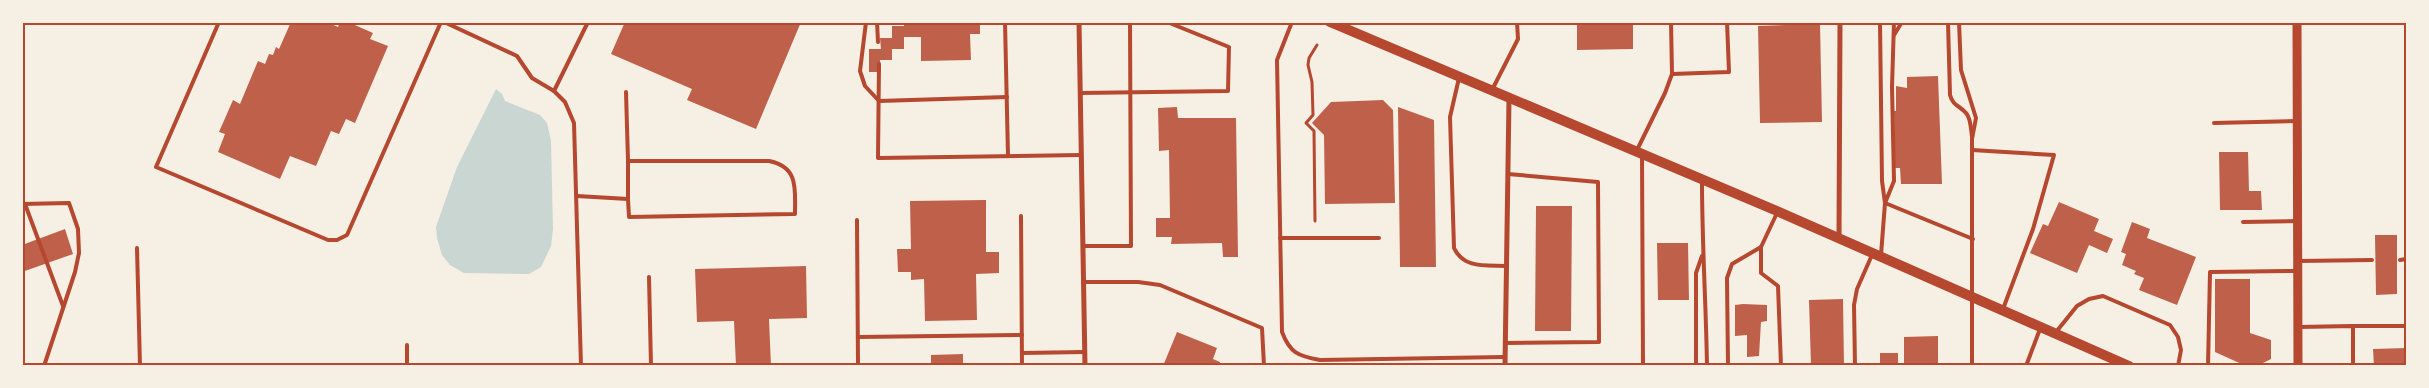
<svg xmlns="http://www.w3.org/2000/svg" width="2429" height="388" font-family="Lora,serif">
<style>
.water{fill:#c9d6d2}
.building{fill:#bf614a}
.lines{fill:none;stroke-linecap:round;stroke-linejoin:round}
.path{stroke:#b5482f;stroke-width:3}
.service{stroke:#b5482f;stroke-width:4}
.minor{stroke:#b5482f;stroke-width:5}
.tertiary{stroke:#b5482f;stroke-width:9}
.secondary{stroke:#b5482f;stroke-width:10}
.neatline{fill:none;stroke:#b5482f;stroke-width:2}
</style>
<rect width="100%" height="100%" fill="#f6efe4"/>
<path class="water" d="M496,89L502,94L505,101L540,115L547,123L551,141L553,229L551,246L541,267L529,274L464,273L450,265L442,255L437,238L436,227L457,167Z"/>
<g class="building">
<path d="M291,22H326L338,27L340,22H348L373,33L370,39L388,46L355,123L346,119L339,134L331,131L316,166L290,156L280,179L218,152L225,134L219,132L233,100L240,104L258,61L265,64L269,54L273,55L276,47L279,49Z"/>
<path d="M625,22H801L756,129L687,100L692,89L611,54Z"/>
<path d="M904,22H980V34H970L971,60L921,61V37H904V49H892V60H880L881,72H869V49H881L880,38H892V26H904Z"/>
<path d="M1577,22H1633V49L1577,50Z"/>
<path d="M1820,24L1822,122L1760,123L1758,26Z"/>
<path d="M1938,76L1942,184H1901L1900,168H1895L1894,111H1896V86L1907,88V77Z"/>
<path d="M1383,100L1393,110L1395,203L1325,204L1324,135L1312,123L1331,102Z"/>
<path d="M1177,107L1178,118H1236L1238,257H1223L1222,243L1171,244L1172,237H1156V218H1170L1169,150L1159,151L1158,108Z"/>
<path d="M1398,107L1434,120L1436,267H1400Z"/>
<path d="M2219,152H2248L2249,191H2261L2262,210H2220Z"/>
<path d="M986,200V252H999V273L976,274L977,320L925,321L924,279L911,280V272H898L897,249H911L910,201Z"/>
<path d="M2059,202L2099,219L2094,231L2113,239L2107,253L2089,245L2077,273L2030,253L2043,224L2048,226Z"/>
<path d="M1536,206H1572L1571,331H1535Z"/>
<path d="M2132,222L2150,229L2147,238L2196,257L2177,305L2139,290L2144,278L2134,274L2136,271L2122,265L2126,254L2121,252Z"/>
<path d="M65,229L73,254L22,272V245Z"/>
<path d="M2375,235H2397V294L2376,295Z"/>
<path d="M1657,243H1688L1689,300H1658Z"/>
<path d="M806,266L807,318L769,319L771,366H736L734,321L697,322L695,269Z"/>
<path d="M2215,279H2250V333L2271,340V359L2257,366H2246L2215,352Z"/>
<path d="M1843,299L1844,366H1811L1809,300Z"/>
<path d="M1743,304L1767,305V321L1761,322L1759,356L1747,357V335L1735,336V305Z"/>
<path d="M1177,332L1217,348L1213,359L1220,362L1219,366H1163Z"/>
<path d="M1938,336V366H1904V337Z"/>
<path d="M2406,348V366H2374L2373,349Z"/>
<rect x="1880" y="353" width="18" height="13"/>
<path d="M963,354V366H931V355Z"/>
</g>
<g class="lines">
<path class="path" d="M1315,221L1314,131L1306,123L1313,115L1312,82L1308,65L1309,58L1317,45"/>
<g class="service">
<path d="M219,22L156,167L328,240H337L347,235L441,22"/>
<path d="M444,22L517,56L532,78L554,91"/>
<path d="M866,22L860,71L865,86L879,101L1007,97"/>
<path d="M877,22L878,42"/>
<path d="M1005,22L1008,156"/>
<path d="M1292,22L1277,60L1282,332C1290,353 1298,356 1320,360L1504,357"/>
<path d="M1880,22L1882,181L1885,203L1881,255"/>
<path d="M1894,22L1892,87L1894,181L1885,203L1973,239"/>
<path d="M1948,22L1950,95C1953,106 1959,105 1966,113C1971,118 1971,130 1972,137"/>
<path d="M1959,22L1961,70L1976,118L1972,139V366"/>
<path d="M1894,35L1902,22"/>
<path d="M879,64L878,158L1081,155"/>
<path d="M1672,74L1729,72L1727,22"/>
<path d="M1459,78L1450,117L1454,248C1464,269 1486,265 1506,266"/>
<path d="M1492,90L1518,39L1517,22"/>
<path d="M626,92L628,161"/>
<path d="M1080,93L1228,91L1229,47L1167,22"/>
<path d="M2214,123L2297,121"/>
<path d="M1637,150L1665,93L1672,74L1671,22"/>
<path d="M1972,150L2054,155L2033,229L2003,309"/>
<path d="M1642,156L1643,366"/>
<path d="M1702,181C1702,243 1706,304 1707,366"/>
<path d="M577,196L628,199L629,217L795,214C795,189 799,167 769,161H628V199"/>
<path d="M22,204L69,203L78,229L79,253L75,272L44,366"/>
<path d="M25,204L63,306"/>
<path d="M1777,213L1761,247V273L1778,286L1781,366"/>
<path d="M1021,216L1022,366"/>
<path d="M857,220L858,366"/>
<path d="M2243,222L2298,221"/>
<path d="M1280,238H1379"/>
<path d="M1083,246H1131L1130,22"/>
<path d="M137,248L140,366"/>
<path d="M2400,260L2406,259"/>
<path d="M2299,261L2372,260"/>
<path d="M649,277L651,366"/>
<path d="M1083,282H1138L1160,285L1262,328L1264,366"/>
<path d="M2353,326H2406"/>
<path d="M2298,327L2353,326V366"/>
<path d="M2056,332L2077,306L2089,299L2103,296L2170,325L2178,337L2181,350L2178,366"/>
<path d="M858,337L1022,335"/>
<path d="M1505,343L1599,342L1598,182L1508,174"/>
<path d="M407,345V366"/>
<path d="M1022,353L1084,352"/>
<path d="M581,366L574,123L565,102L554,91L588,22"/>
<path d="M1696,366V273L1702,256"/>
<path d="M1728,366L1727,278L1732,264L1761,247"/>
<path d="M1855,366L1854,305L1857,289L1872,255"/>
<path d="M2026,366L2040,329"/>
<path d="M2208,366L2210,272L2296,271"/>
</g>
<g class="minor">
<path d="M1079,22L1085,366"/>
<path d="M1839,238L1840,22"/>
<path d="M1505,366L1509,99"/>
</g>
<path class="tertiary" d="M2297,22L2298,366"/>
<path class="secondary" d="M1330,22L1777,211L2129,366"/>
</g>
<rect width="2429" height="388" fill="none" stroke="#f6efe4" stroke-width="48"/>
<rect x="24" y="24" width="2381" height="340" class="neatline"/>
</svg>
